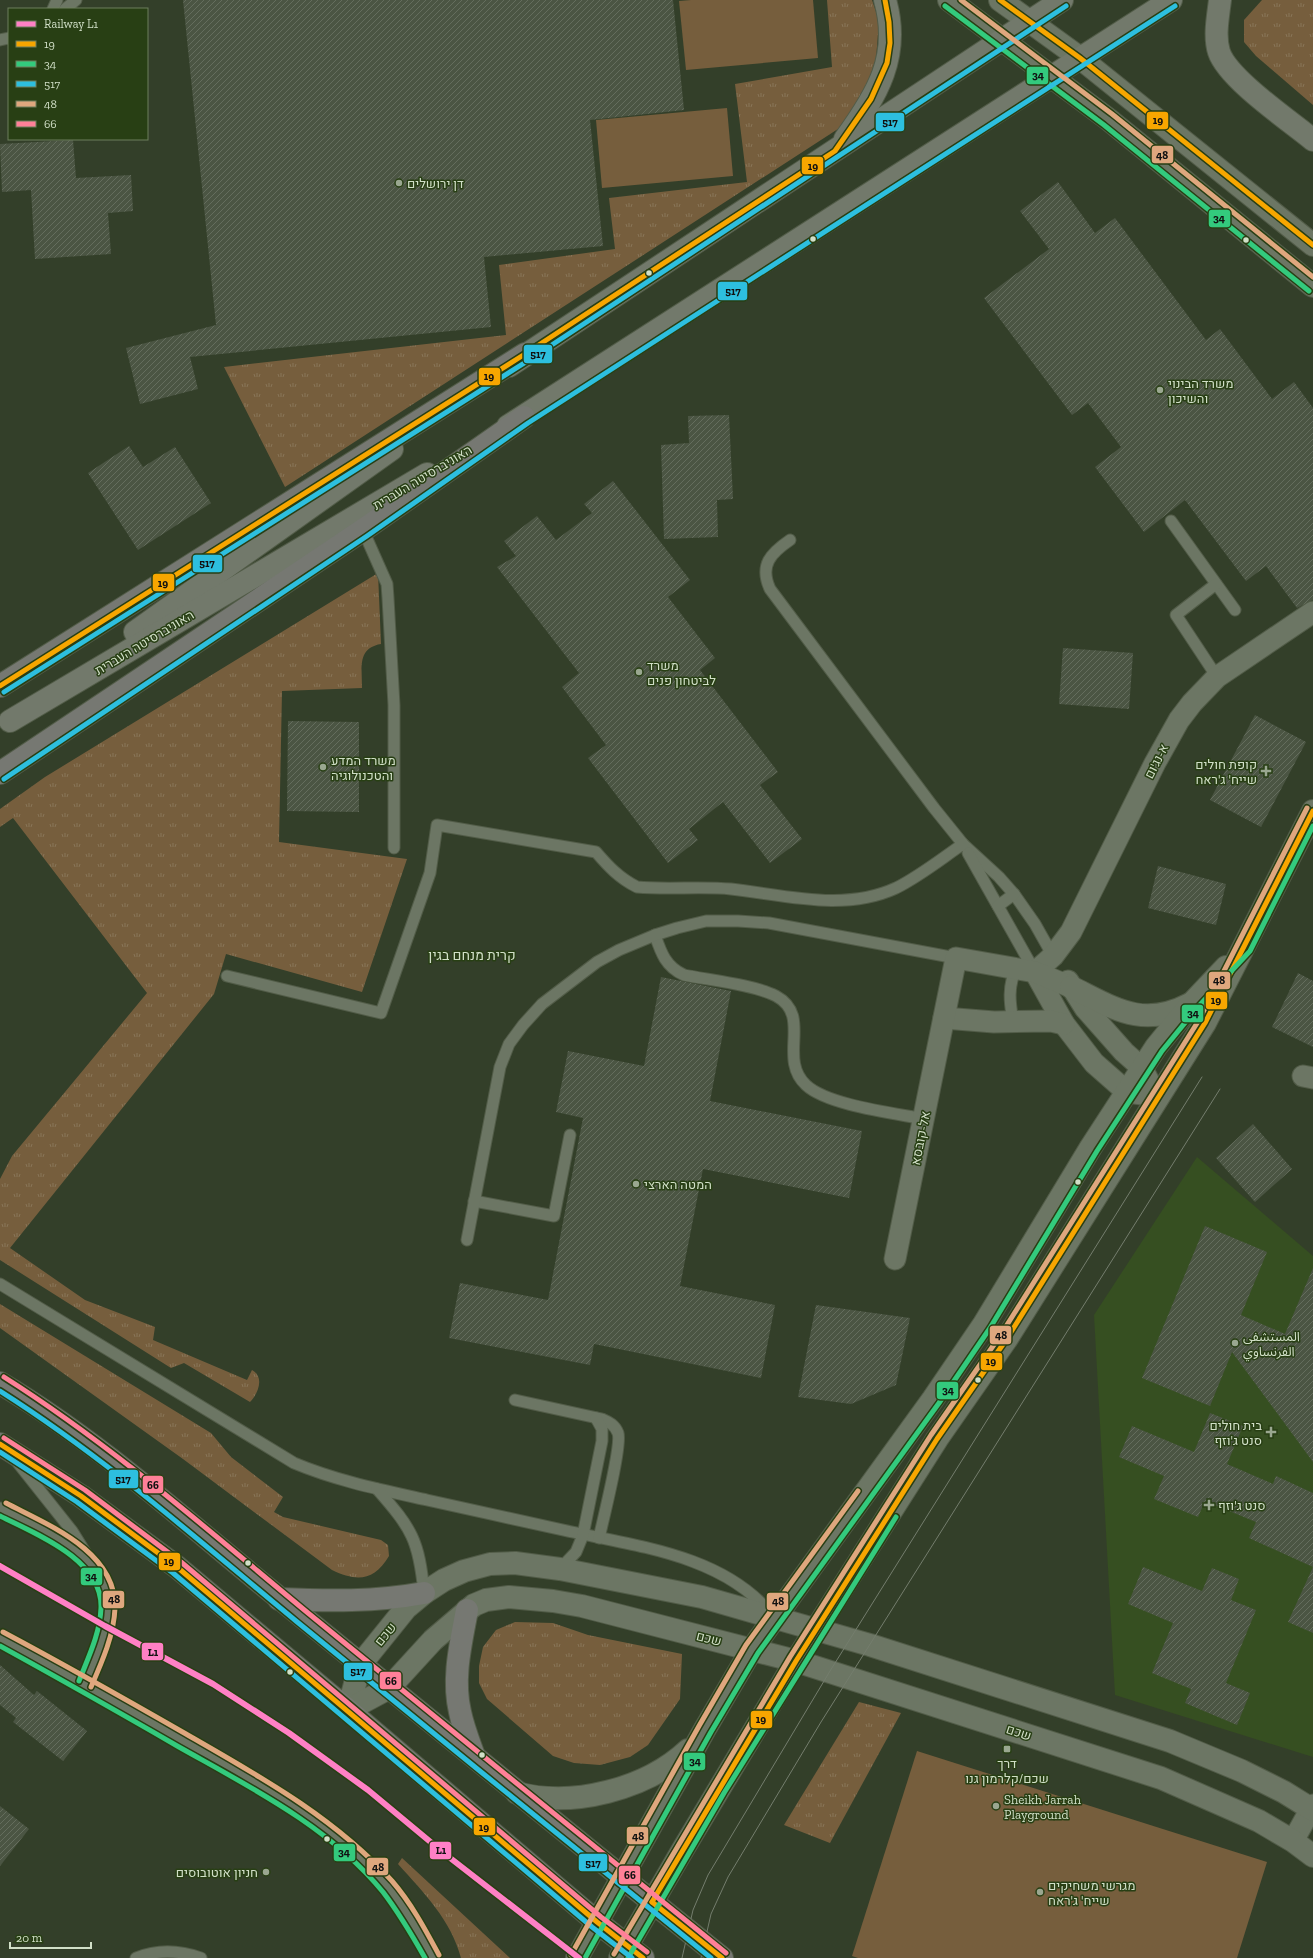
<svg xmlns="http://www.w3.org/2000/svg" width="1313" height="1958" font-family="'Zilla Slab','Noto Sans Arabic',Heebo,serif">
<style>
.built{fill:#364f21}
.grass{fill:url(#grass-tufts)}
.pitch{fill:#765e3d}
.building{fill:url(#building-hatch)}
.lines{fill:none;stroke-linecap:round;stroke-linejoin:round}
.service-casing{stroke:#525c48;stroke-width:13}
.minor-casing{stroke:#525c48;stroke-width:23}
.tertiary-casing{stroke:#525c48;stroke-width:24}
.secondary-casing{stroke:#525c48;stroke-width:24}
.trunk-casing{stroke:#525c48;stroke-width:24}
.service{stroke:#6c7664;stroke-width:11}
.minor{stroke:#6c7664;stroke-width:21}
.tertiary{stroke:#6c7664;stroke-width:22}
.secondary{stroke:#72796b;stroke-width:22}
.trunk{stroke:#767872;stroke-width:22}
.tram{stroke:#747d6d;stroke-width:1}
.bus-1-casing{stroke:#283f14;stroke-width:8}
.bus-2-casing{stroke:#283f14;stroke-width:8}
.bus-3-casing{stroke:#283f14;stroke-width:8}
.bus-4-casing{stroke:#283f14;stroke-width:8}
.bus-5-casing{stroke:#283f14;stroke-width:8}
.bus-1{stroke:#f7a600;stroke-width:5}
.bus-2{stroke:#33ca7d;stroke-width:5}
.bus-3{stroke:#2dbfdf;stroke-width:5}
.bus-4{stroke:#dfa77e;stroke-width:5}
.bus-5{stroke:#ff8098;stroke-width:5}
.rail-1-casing{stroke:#283f14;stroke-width:9}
.rail-1{stroke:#ff80c5;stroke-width:6}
.poi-dot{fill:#9aa790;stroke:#283f14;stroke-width:1.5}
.bus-dot{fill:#d1dfc7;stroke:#283f14;stroke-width:1.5}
.labels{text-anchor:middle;stroke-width:3;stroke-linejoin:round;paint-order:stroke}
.poi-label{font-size:13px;fill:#d1dfc7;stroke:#283f14;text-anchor:start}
.street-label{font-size:13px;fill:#d1dfc7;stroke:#283f14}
.neighbourhood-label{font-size:14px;fill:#d1dfc7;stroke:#283f14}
.line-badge{stroke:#283f14;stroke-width:1.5}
.pale-badge-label{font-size:11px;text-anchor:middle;font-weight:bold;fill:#111}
</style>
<defs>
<pattern id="grass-tufts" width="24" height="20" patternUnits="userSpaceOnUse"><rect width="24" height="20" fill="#765e3d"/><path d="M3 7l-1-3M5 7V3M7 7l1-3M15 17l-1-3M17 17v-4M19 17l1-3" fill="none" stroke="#887558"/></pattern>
<pattern id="building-hatch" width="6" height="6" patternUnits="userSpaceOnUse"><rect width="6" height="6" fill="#4b5543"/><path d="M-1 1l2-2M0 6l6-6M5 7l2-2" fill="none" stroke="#646d5d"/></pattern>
</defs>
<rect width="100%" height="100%" fill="#333f29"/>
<path class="built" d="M1197,1157L1313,1256V1757L1115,1695L1094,1315Z"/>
<g class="grass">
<path d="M827,0H872L879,21L876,59L860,106L841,127L285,487L224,367L506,335L499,265L615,249L609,198L747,182L735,84L832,67Z"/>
<path d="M1262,0H1313V105L1256,56L1244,42V20Z"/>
<path d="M378,573L381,644C357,648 362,668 362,688L282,691L279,842L407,859L362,992L226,954L214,994L10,1248L85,1300L155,1327L153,1340L247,1380L252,1370C265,1377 258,1394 250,1402L184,1363L171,1368L0,1260V1179L12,1156L147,993L13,818L0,827V809L45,777Z"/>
<path d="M0,1304L211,1433L231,1457L283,1497L274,1512L283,1517L381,1540L388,1545L389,1556C374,1581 357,1582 332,1570L183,1459L0,1328Z"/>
<path d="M515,1622L553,1623L588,1635L682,1654L680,1699L648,1745L630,1757L600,1765L574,1763L553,1756L487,1699L479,1683V1666L483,1647L496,1630Z"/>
<path d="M859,1702L901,1713L830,1843L784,1825Z"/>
<path d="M402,1858L510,1958H461C451,1920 424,1893 398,1864Z"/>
</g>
<g class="pitch">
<path d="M691,0H813L818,58L686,70L679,1Z"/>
<path d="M727,108L733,176L602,188L596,120Z"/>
<path d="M917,1751L1267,1862L1237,1958H858L852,1956Z"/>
</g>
<g class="building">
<path d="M183,0H673L684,110L590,120L603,246L484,257L491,327L190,357L198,389L140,404L126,348L216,325Z"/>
<path d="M73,140L76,178L131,175L133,211L108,213L111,254L35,259L31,190L2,192L0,144Z"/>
<path d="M1058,182L1095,233L1115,218L1206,340L1220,329L1272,399L1294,382L1313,408V600L1297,608L1266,566L1246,581L1185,500L1144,532L1095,467L1121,447L1088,403L1072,415L984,298L1049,249L1020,211Z"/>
<path d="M729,415L733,499L717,500L718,537L664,539L661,445L689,443L688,416Z"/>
<path d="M129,446L143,467L175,447L211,503L138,550L88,473Z"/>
<path d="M613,481L690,580L668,597L715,658L700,670L778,772L760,785L802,839L770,863L723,802L689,829L698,840L668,863L588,758L606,745L562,687L579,673L497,567L516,556L504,541L537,516L556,540L592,513L584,504Z"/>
<path d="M1063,648L1133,653L1129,709L1059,704Z"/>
<path d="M1255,715L1306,742L1261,827L1210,800Z"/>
<path d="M288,721L359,722V812L287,811Z"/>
<path d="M1158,866L1226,884L1216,925L1148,908Z"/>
<path d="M1298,973L1313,981V1047L1272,1027Z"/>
<path d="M661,977L731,991L710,1101L862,1131L849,1198L703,1169L680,1286L775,1305L761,1378L594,1344L590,1365L449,1338L460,1283L548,1300L583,1118L556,1112L568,1051L644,1066Z"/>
<path d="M1253,1124L1292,1169L1255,1202L1216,1158Z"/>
<path d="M1205,1226L1267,1252L1241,1315L1285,1334L1313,1268V1462L1232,1352L1210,1406L1142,1378Z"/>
<path d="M816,1305L910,1318L896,1385L851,1404L798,1397Z"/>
<path d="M1210,1413L1243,1426L1227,1464L1273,1484L1276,1476L1313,1493V1633L1288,1622L1313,1567L1249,1538L1256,1522L1205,1501L1198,1517L1154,1499L1164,1476L1119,1457L1132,1426L1194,1452Z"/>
<path d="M1143,1567L1202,1591L1212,1568L1239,1579L1231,1600L1256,1610L1226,1683L1250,1693L1237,1725L1185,1703L1191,1689L1152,1673L1173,1623L1128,1604Z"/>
<path d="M0,1665L34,1695L37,1691L87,1731L63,1761L13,1722L16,1718L0,1705Z"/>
<path d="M0,1806L29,1829L0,1866Z"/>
</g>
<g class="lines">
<g class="service-casing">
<g id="service">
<path d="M53,9L57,0"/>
<path d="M65,9L76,0"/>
<path d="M0,40L9,38"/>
<path d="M1171,521L1235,610"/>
<path d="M363,530L387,584L388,598L394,705V848"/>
<path d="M790,540C771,553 759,565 770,589L934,808L963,844L999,877L1014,894L1035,924L1053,956"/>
<path d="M1216,584L1176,615L1217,677"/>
<path d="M968,853L1035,972"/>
<path d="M998,906L1014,894"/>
<path d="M655,935C661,953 666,967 684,975C709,980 755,985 776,996C813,1016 777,1058 806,1085C827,1105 893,1113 924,1119"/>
<path d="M227,976L381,1013L430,873L437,825L596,852C608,866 619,878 637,887C668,890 700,886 731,889C785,895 844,912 896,888C920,876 941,859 963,844"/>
<path d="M1013,1022C1010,1004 1007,985 1017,968"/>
<path d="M474,1201L554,1216L570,1135"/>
<path d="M467,1240L500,1067L509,1044L523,1025L542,1004L597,962L619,950L655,935L677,928L706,921H738L769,923L956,958"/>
<path d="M0,1284L294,1463C337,1481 382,1490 427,1500C472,1510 518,1520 563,1530C634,1546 722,1554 771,1614"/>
<path d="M515,1400L602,1419C609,1422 615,1425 618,1433C622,1445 603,1520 599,1538"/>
<path d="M18,1463L72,1531L103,1581L107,1599V1617L97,1655L85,1684"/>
<path d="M377,1489C412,1529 419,1540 424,1593"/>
<path d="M0,1508L57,1539L88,1563"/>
<path d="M560,1569L576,1552L583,1535L602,1441V1429L596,1418"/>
<path d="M0,1638C61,1671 122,1705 182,1740C279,1795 385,1851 433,1958"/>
<path d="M136,1958C158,1949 179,1950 201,1958"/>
</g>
</g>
<g class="minor-casing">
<g id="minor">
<path d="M1035,972L1053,956L1071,932L1155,763L1179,720L1192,703L1217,677L1313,612"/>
<path d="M1035,972L1064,1024L1094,1063L1127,1092L1157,1096"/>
<path d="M1068,981L1085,1008L1124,1052L1142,1068L1150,1084"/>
<path d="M944,1018L994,1022L1051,1021L1064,1024"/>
<path d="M1303,1076L1313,1078"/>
<path d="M895,1259L956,958L1035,972L1071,987"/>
<path d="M1293,1841L1313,1805"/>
</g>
</g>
<g class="tertiary-casing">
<g id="tertiary">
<path d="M949,0L1108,119L1313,286"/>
<path d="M1000,0L1080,58L1313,245"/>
<path d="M1071,987C1114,1008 1142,1029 1190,1004"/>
<path d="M348,1710L360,1665L406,1608L424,1593L444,1580L464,1571L490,1564L515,1563L560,1569L702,1597L870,1645L1170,1741L1242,1771L1284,1792L1313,1810"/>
<path d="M348,1710L389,1688L433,1640L474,1605L486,1600L509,1597L553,1601L582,1606L796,1661L1161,1778L1259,1821L1293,1841L1313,1856"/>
<path d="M517,1793C573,1808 646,1789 688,1750"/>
<path d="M577,1958L705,1729L752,1649L933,1399L984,1324L1091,1147L1156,1047L1192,1003L1226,967"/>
<path d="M620,1958L682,1851L796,1661L937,1439L1006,1340L1205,1023L1313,811"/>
</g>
</g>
<g class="secondary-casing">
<g id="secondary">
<path d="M1220,0C1218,17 1214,36 1219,52C1228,79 1290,121 1313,140"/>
<path d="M845,139C877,95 901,56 885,0"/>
<path d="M509,366L1062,0"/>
<path d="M508,426L1171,0"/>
<path d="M135,632L392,449"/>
<path d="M10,721L427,474"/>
</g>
</g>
<g class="trunk-casing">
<g id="trunk">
<path d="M0,686L525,354"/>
<path d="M0,773L363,530L524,417"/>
<path d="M0,1383C103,1444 190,1526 283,1601C429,1721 575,1840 722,1958"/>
<path d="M0,1444L81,1496L177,1567L348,1710L597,1922L643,1958"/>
<path d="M279,1599C328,1601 375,1602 424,1593"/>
<path d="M467,1610C461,1643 452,1678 460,1712C463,1727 469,1742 474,1756"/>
</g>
</g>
<use href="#service" class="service"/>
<use href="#minor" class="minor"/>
<use href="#tertiary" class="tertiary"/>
<use href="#secondary" class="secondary"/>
<use href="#trunk" class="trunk"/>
<g class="tram">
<path d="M682,1958L693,1910L708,1875L830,1671L1202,1077"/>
<path d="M701,1958L711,1914L728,1877L821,1722L1220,1089"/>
</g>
<g class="bus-1-casing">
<g id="bus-1">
<path d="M1000,0L1080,58L1313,245"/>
<path d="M0,686L525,354L835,151L871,99L887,63L890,43L889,22L885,0"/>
<path d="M0,1444L81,1496L177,1567L597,1922L643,1958"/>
<path d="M652,1902L796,1661L937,1439L1006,1340L1205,1023L1313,811"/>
<path d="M652,1902L722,1958"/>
</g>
</g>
<g class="bus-2-casing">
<g id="bus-2">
<path d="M945,6L1104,125L1309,291"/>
<path d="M0,1516C36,1534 103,1560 101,1608C100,1634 88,1658 79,1681"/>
<path d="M0,1646C60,1679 120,1713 179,1747C250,1787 330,1827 383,1892C399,1913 412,1935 425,1958"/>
<path d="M585,1958L711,1732L758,1653L939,1403L990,1328L1097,1151L1162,1051L1197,1008L1250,951L1313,826"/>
<path d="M628,1958L724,1793L896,1517"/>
</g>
</g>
<g class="bus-3-casing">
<g id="bus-3">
<path d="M4,692L529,360L1066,6"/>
<path d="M4,779L367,536L528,423L1175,6"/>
<path d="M0,1391C106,1458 199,1541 296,1621C434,1734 572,1846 711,1958"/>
<path d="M0,1452L77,1502L173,1573L592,1927L632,1958"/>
</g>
</g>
<g class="bus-4-casing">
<g id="bus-4">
<path d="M961,0L1112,114L1313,277"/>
<path d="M6,1503C48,1525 116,1551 115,1608C114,1635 102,1662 91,1687"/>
<path d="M3,1632C65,1665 125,1699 186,1734C259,1776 334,1817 392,1881C411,1903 425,1929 439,1955"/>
<path d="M614,1954L790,1657L931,1435L1000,1336L1199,1020L1307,808"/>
<path d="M571,1955L699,1726L746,1645L858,1491"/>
</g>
</g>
<g class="bus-5-casing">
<g id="bus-5">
<path d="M4,1377C113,1446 209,1531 308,1613C447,1727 586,1840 726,1953"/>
<path d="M4,1438L85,1490L181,1562L601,1917L647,1952"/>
</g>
</g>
<use href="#bus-1" class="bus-1"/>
<use href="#bus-2" class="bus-2"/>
<use href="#bus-3" class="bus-3"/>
<use href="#bus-4" class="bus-4"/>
<use href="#bus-5" class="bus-5"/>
<g class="rail-1-casing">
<path id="rail-1" d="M0,1566L105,1626L213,1684L289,1733L368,1790L445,1854L579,1958"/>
</g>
<use href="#rail-1" class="rail-1"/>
</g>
<g class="poi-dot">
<circle cx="399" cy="183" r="4"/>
<circle cx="1160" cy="390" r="4"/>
<circle cx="639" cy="672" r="4"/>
<circle cx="323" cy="767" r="4"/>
<path d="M1264 765h4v4h4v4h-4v4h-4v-4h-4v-4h4z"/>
<circle cx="636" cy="1184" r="4"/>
<circle cx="1235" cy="1343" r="4"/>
<path d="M1269 1426h4v4h4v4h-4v4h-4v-4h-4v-4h4z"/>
<path d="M1207 1499h4v4h4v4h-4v4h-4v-4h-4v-4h4z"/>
<rect x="1003" y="1745" width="8" height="8" rx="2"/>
<circle cx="996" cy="1806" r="4"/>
<circle cx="266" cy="1872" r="4"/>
<circle cx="1040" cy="1892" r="4"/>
</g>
<g class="bus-dot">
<circle cx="813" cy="239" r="3.5"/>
<circle cx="1246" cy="240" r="3.5"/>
<circle cx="649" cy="273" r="3.5"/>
<circle cx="1078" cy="1182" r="3.5"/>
<circle cx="978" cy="1380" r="3.5"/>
<circle cx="248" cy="1563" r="3.5"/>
<circle cx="290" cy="1672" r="3.5"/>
<circle cx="482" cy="1755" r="3.5"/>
<circle cx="327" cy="1839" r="3.5"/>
</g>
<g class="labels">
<g class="poi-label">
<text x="407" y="188">דן ירושלים</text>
<text x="1168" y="388">משרד הבינוי<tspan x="1168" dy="15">והשיכון</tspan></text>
<text x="647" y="670">משרד<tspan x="647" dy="15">לביטחון פנים</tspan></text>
<text x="331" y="765">משרד המדע<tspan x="331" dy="15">והטכנולוגיה</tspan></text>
<text x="1257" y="769" text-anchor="end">קופת חולים<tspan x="1257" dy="15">שייח' ג'ראח</tspan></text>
<text x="644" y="1189">המטה הארצי</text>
<text x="1243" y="1341">المستشفى<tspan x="1243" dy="15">الفرنساوي</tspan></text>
<text x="1262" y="1430" text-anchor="end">בית חולים<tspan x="1262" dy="15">סנט ג'וזף</tspan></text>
<text x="1218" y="1510">סנט ג'וזף</text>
<text x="1007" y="1768" text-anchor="middle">דרך<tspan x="1007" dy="15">שכם/קלרמון גנו</tspan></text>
<text x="1004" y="1804">Sheikh Jarrah<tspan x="1004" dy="15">Playground</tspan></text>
<text x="258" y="1877" text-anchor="end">חניון אוטובוסים</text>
<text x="1048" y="1890">מגרשי משחיקים<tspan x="1048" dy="15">שייח' ג'ראח</tspan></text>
</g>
<g class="street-label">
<text transform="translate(422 477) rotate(-31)" y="5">האוניברסיטה העברית</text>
<text transform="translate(144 642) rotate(-31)" y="5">האוניברסיטה העברית</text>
<text transform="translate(1156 761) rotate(-63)" y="5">א-נג'ום</text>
<text transform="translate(920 1138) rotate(-79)" y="5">אל-קובסא</text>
<text transform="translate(385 1634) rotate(-51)" y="5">שכם</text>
<text transform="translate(709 1638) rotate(14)" y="5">שכם</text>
<text transform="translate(1019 1732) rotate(18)" y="5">שכם</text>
</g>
<g class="neighbourhood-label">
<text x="472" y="960">קרית מנחם בגין</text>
</g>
</g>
<g class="line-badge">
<rect x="1026" y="66" width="23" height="19" rx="4" fill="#33ca7d"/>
<rect x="1146" y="111" width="23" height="19" rx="4" fill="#f7a600"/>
<rect x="875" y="112" width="30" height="20" rx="4" fill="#2dbfdf"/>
<rect x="1151" y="145" width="23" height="19" rx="4" fill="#dfa77e"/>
<rect x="801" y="156" width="23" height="19" rx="4" fill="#f7a600"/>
<rect x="1208" y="209" width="23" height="19" rx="4" fill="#33ca7d"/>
<rect x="717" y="281" width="31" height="20" rx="4" fill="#2dbfdf"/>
<rect x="523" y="344" width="30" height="20" rx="4" fill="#2dbfdf"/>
<rect x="478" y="367" width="23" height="19" rx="4" fill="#f7a600"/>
<rect x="192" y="554" width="31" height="19" rx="4" fill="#2dbfdf"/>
<rect x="152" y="573" width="23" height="19" rx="4" fill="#f7a600"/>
<rect x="1208" y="971" width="23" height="19" rx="4" fill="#dfa77e"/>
<rect x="1205" y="991" width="23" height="19" rx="4" fill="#f7a600"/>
<rect x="1181" y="1004" width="23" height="19" rx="4" fill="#33ca7d"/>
<rect x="989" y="1325" width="23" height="20" rx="4" fill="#dfa77e"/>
<rect x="980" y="1352" width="23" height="19" rx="4" fill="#f7a600"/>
<rect x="936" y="1381" width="23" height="19" rx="4" fill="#33ca7d"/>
<rect x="108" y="1469" width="31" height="20" rx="4" fill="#2dbfdf"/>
<rect x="142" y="1475" width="22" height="19" rx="4" fill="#ff8098"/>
<rect x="158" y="1552" width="23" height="19" rx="4" fill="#f7a600"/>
<rect x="80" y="1567" width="23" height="19" rx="4" fill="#33ca7d"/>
<rect x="102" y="1590" width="23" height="19" rx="4" fill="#dfa77e"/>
<rect x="766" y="1592" width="23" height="19" rx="4" fill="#dfa77e"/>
<rect x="141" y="1642" width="23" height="19" rx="4" fill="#ff80c5"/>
<rect x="343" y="1662" width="30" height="19" rx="4" fill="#2dbfdf"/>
<rect x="379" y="1671" width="23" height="19" rx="4" fill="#ff8098"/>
<rect x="750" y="1710" width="23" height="19" rx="4" fill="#f7a600"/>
<rect x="683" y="1752" width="23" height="19" rx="4" fill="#33ca7d"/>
<rect x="473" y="1817" width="23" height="19" rx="4" fill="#f7a600"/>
<rect x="626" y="1826" width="23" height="19" rx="4" fill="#dfa77e"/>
<rect x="429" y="1841" width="23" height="19" rx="4" fill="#ff80c5"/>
<rect x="333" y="1843" width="23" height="19" rx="4" fill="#33ca7d"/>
<rect x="578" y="1853" width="30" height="19" rx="4" fill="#2dbfdf"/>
<rect x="366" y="1857" width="23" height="19" rx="4" fill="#dfa77e"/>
<rect x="618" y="1865" width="23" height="20" rx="4" fill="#ff8098"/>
</g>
<g class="pale-badge-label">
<text x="1038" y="79">34</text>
<text x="1158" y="124">19</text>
<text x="890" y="126">517</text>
<text x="1162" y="159">48</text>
<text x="813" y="170">19</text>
<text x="1219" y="222">34</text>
<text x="733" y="295">517</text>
<text x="538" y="358">517</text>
<text x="489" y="380">19</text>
<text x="207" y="567">517</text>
<text x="163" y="587">19</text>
<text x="1219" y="984">48</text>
<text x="1216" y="1004">19</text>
<text x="1193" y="1017">34</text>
<text x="1001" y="1339">48</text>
<text x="991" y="1365">19</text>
<text x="948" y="1394">34</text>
<text x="123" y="1483">517</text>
<text x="153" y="1489">66</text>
<text x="169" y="1565">19</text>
<text x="91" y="1580">34</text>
<text x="114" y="1603">48</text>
<text x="778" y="1605">48</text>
<text x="153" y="1656">L1</text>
<text x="358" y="1675">517</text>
<text x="391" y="1685">66</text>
<text x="761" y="1723">19</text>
<text x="695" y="1765">34</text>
<text x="484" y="1831">19</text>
<text x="638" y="1840">48</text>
<text x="441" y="1854">L1</text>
<text x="344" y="1856">34</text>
<text x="593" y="1867">517</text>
<text x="378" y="1871">48</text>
<text x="630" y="1879">66</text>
</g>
<rect x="8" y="8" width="140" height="132" fill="#283f14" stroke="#6c7f5c"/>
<rect x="16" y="21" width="20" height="6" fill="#ff80c5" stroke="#6c7f5c"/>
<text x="44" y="28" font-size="12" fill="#d1dfc7">Railway L1</text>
<rect x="16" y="41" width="20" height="6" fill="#f7a600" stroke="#6c7f5c"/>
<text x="44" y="48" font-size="12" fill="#d1dfc7">19</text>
<rect x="16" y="61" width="20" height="6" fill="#33ca7d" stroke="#6c7f5c"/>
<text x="44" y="68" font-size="12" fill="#d1dfc7">34</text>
<rect x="16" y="81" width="20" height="6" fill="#2dbfdf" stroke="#6c7f5c"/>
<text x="44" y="88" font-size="12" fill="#d1dfc7">517</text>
<rect x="16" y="101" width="20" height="6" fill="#dfa77e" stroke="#6c7f5c"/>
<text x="44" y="108" font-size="12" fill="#d1dfc7">48</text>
<rect x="16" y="121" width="20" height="6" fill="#ff8098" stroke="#6c7f5c"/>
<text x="44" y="128" font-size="12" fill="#d1dfc7">66</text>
<path d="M10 1942v6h81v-6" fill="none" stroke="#d1dfc7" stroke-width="2"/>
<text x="16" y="1942" font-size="12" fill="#d1dfc7" stroke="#283f14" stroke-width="3" paint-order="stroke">20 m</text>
</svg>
